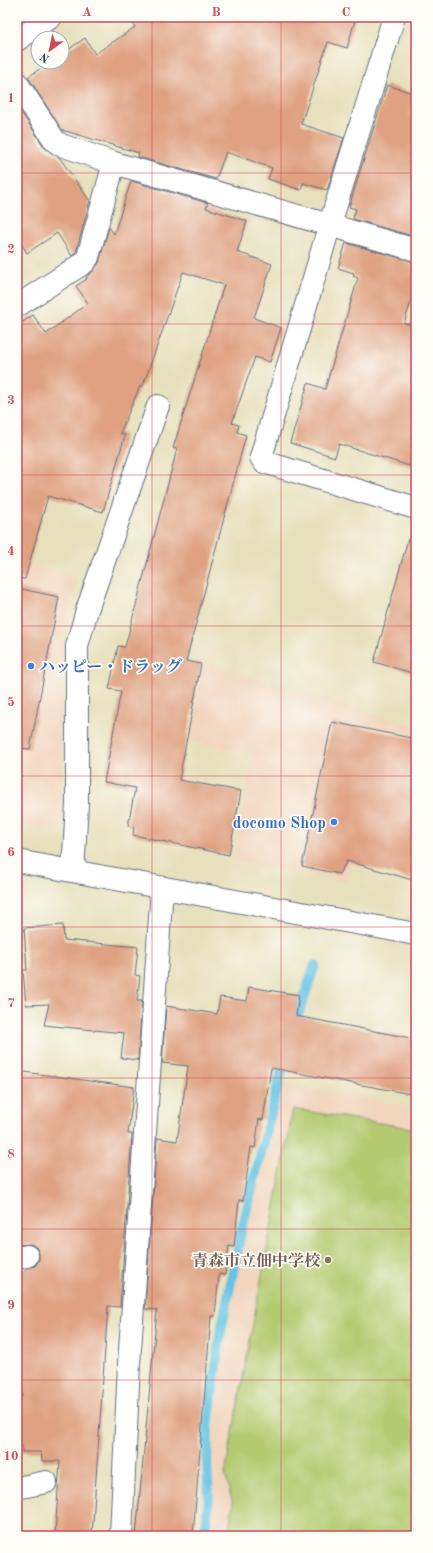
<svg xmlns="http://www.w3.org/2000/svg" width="433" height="1553" font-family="'Old Standard TT','Noto Serif JP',serif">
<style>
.built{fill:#f1d5bd}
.green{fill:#b4ca6f;stroke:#687c66}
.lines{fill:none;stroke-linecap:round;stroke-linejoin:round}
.stream{stroke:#65c3e3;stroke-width:10}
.building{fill:#dfa181}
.minor-casing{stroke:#626d7f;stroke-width:24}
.tertiary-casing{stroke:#626d7f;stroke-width:24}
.minor{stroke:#fff;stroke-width:22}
.tertiary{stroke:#fff;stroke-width:22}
.grid{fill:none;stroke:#d1495b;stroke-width:1;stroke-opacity:0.55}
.shop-dot{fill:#3f7fe0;stroke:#fdfcf7;stroke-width:1.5}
.education-dot{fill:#8d6e63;stroke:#fdfcf7;stroke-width:1.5}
.labels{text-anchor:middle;stroke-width:3.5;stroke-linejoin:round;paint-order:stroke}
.shop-label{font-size:16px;font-weight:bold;fill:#366cbe;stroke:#fdfcf7;text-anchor:start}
.education-label{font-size:16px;font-weight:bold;fill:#785e54;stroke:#fdfcf7;text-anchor:end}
.neatline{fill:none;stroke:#d1495b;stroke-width:1.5}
.grid-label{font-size:13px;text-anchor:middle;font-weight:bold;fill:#d1495b}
</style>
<rect width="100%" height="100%" fill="#fdfcf7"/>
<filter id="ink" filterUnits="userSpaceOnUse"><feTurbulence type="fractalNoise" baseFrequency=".025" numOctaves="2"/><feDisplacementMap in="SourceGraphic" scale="8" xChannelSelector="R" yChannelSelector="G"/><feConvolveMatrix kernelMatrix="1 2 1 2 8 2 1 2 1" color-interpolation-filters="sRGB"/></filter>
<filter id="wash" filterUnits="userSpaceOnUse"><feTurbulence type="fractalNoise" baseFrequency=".012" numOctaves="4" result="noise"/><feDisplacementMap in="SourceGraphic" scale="16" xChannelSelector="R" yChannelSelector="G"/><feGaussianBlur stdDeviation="0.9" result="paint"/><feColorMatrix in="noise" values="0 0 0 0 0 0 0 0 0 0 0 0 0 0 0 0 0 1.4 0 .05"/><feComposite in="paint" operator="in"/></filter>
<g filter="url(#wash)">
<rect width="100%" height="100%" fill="#e7e0bc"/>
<g class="built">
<path d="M17,561L78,578L63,631V824L55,831L17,823Z"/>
<path d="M204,662L416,727V742L390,780L345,882L234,861L253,754L189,741Z"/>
<path d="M284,1085L416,1108V1536H210L214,1506L212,1438L227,1320L253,1200Z"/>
</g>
<path class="green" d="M293,1109L416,1129V1536H228L233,1504L225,1474Z"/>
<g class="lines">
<g class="stream">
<path d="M293,1029L315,965"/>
<path d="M204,1536L209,1500L207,1464L208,1426L220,1336L241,1232L285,1058"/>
</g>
</g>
<g id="blocks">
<g class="building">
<path d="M129,17H356L347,48L328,42L301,124L344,138L327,190L303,183L301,190L268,179L272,168L226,152L216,179L138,157L139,153L62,130L28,77L50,62H62V54L85,38L95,54L135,27Z"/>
<path d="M387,85L416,94V237L353,219L356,209L349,207Z"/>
<path d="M17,106L45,148L59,157L90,201L76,252L72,256L57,233L27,253L17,237Z"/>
<path d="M131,181L208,203L206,208L247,221L237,252L272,264L254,318L281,328L270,362L255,357L232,423L239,425L237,432L246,435L186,661L201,664L179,780L241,791L229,855L133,835L134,827L128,826L135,788L104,782L121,691L109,689L118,646L125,647L177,449L173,448L224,285L183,272L143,386H140L120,433L125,435L103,512L48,496L25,579L17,578V326L33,315L46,334L88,303L76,286L87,279L86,277L92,272L99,263L109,227L114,234Z"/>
<path d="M346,243L416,262V287L404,323L416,326V468L339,444L335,457L290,443L308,383L325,389L358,278L353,276L354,273L338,268Z"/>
<path d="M408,539L416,540V674L374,662Z"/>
<path d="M17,588L59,597L30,749L17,748Z"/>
<path d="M332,722L416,739V881L347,861L339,874L302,866Z"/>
<path d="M63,925L64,940L138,947L135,975L140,976L137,1001H142L138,1060L121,1058L124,1033L44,1025L49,1004L26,1005L23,970H27L24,928Z"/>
<path d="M249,987L299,995L296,1016L416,1039V1095L271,1068L263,1120L259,1119L255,1148L251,1147L243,1201L239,1200L234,1247L229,1246L225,1275L219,1274L215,1316H211L193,1536H136L157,1310L145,1309L157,1138L177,1141L188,1066L162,1063L166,1006L217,1014L220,997L247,1001Z"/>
<path d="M17,1071L134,1087L128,1134H132L120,1307L108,1306L92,1536H55L60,1461H42L41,1452H22V1446H17V1396H23L17,1361V1270L35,1266L39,1260V1254L37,1248L31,1244L17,1245Z"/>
</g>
</g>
</g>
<g filter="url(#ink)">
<use href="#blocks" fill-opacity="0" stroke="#626d7f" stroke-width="1"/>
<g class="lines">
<g class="minor-casing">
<g id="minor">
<path d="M394,17L330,224L261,457L264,462L416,508"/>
<path d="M17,40L51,17"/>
<path d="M17,83L55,141L61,145L114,163L416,250"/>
<path d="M17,306L85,262L88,257L114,163"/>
<path d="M73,871L77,804V646L87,610L158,406"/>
<path d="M17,1258L27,1256"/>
<path d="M17,1488L46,1482"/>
<path d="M121,1536L129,1364L162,888"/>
</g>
</g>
<g class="tertiary-casing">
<path id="tertiary" d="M17,861L416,934"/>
</g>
<use href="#minor" class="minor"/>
<use href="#tertiary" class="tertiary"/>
</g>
</g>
<path class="grid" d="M152,17V1536M281,17V1536M17,173H416M17,324H416M17,475H416M17,626H416M17,776H416M17,927H416M17,1078H416M17,1229H416M17,1380H416"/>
<g class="shop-dot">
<circle cx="31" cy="666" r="4"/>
<circle cx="334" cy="822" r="4"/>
</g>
<circle class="education-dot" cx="328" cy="1260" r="4"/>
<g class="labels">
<g class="shop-label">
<text x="39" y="672">ハッピー・ドラッグ</text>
<text x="326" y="828" text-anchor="end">docomo Shop</text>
</g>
<g class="education-label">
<text x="320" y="1266">青森市立佃中学校</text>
</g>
</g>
<rect width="433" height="1553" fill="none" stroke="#fdfcf7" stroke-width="44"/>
<g transform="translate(50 50) rotate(213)"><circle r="19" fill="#fdfcf7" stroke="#a3aaba"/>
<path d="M0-3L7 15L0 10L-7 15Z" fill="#d1495b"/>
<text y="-6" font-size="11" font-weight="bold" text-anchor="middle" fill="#1b2f5e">N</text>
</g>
<rect x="22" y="22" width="389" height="1509" class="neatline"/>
<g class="grid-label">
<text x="87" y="16">A</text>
<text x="216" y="16">B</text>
<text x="346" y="16">C</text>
<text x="11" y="102">1</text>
<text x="11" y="253">2</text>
<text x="11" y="404">3</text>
<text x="11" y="555">4</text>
<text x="11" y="706">5</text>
<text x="11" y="856">6</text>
<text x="11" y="1007">7</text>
<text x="11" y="1158">8</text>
<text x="11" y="1309">9</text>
<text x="11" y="1460">10</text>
</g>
</svg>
